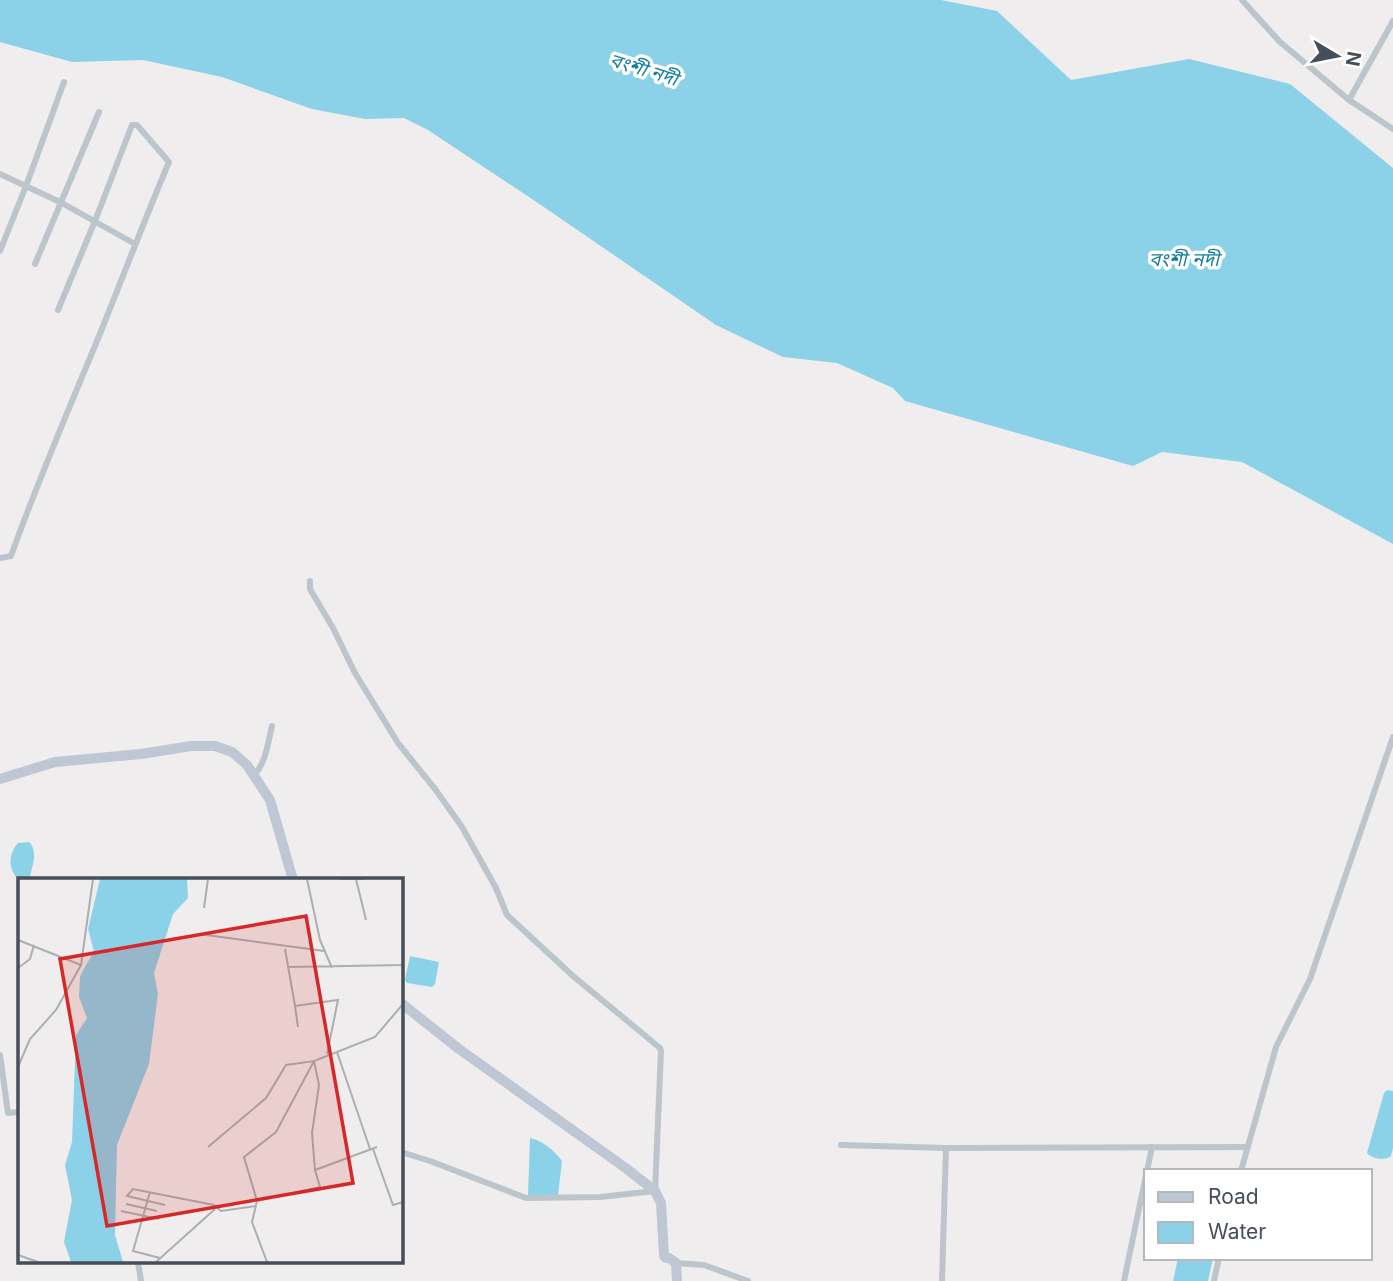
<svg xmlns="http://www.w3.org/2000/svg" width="1393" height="1281" font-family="Inter,'Noto Sans Bengali',sans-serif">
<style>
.water{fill:#8bd1e7}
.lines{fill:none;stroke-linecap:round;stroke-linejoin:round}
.street{stroke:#bcc4cc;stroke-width:6}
.secondary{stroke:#bec7d3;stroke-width:10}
.labels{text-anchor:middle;stroke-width:7;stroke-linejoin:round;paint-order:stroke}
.water-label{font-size:19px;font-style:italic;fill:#127ea0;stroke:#fff}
.inset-road{fill:none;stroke:#abaeb2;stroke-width:2}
.view{fill:#d62828;fill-opacity:0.15;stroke:#d62828;stroke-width:3.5}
.inset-edge{fill:none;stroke:#464f59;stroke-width:3.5}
</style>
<rect width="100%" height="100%" fill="#efeded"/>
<g class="water">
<path d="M0,0H941L997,11L1071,80L1189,59L1290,84L1393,168V544L1242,462L1162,452L1133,466L905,401L893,388L837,363L783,357L716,325L538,203L428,130L404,118L365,119L312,109L222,77L143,60L72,62L0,42Z"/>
<path d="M29,842C38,851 33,865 30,876L25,880H19C8,870 8,854 18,843Z"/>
<path d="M410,956L439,962L435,984L432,987L407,983L405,980Z"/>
<path d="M1387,1090L1393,1091V1148L1391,1156C1385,1161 1372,1159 1367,1153L1384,1093Z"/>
<path d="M530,1138C544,1141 554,1151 562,1161L558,1195L528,1196Z"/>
<path d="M1178,1258H1213L1208,1281H1173Z"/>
</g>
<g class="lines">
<g class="street">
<path d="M1242,0L1280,42L1349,100L1393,21"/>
<path d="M1349,100L1393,129"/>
<path d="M0,174L62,203L135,244"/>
<path d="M0,251L26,186L64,82"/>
<path d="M35,264L99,112"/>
<path d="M0,558L11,556C37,483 67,413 97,341C121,282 144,221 169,162L137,125H132L95,221L58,310"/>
<path d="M310,581V589L333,628L355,673L398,743L435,789L462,827L496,888L507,915L573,976L660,1048L661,1051L655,1191L600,1197L526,1198L430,1161L401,1152"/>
<path d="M254,775C266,763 268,742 272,726"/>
<path d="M0,1055L8,1113L19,1112"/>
<path d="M841,1145L946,1148"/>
<path d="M1147,1171L1152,1147"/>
<path d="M1241,1171L1276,1047L1310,979L1393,737"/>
<path d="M138,1262L141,1281"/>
<path d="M676,1263L704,1265L748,1281"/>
<path d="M942,1281L946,1148L1248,1147"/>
<path d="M1124,1281L1146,1175"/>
<path d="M1214,1281L1219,1258"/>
</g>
<g class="secondary">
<path d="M0,779L55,762L141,754L191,746H215L232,752L247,765L270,800L293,880"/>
<path d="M401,1003L459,1049L627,1169L655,1191L661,1203L664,1256L666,1258H669L676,1263L677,1281"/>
</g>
</g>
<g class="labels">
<g class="water-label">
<text transform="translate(644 69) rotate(17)" y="7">বংশী নদী</text>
<text x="1184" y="266">বংশী নদী</text>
</g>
</g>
<g transform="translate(18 878)">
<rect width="385" height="385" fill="#efeded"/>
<path d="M82,1H169L170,20L155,36L136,95L140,116L131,186L99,267L97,357L105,384H53L46,364L54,322L47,287L54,264L58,157L69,140L61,119L62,98L76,73L70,51Z" fill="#8bd1e7"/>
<path class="inset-road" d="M289,1L302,62L314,90M322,1H346M338,1L348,42M186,30L190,1M181,56L306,73M0,62L63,87L38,132L12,161L0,189M267,71L277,128L320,122L309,176M63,87L75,1M270,89L385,87M0,90L12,81L16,67M277,128L280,149M319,174L352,271M190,269L248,220L268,187L296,183L301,207L294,255L297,292L359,269M355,271L375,327L385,324M132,314L115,373L142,380M239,323L302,309L297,292M108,326L139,333M147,327L109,318L115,311L196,327L203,333L238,328M103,333L141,341M0,377L20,384M138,384L197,331M249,384L234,344L239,323L226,279L258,254L296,183L357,159L385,126"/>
<path class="view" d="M288,38L335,305L89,348L42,81Z"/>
<rect width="385" height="385" class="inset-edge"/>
</g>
<rect x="1144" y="1169" width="228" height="91" fill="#ffffff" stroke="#b5b9bd" stroke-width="2"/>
<rect x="1158" y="1192" width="35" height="10" fill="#bec7d3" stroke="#b5b9bd" stroke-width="2"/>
<text x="1208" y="1204" font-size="21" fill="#464f59">Road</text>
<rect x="1158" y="1222" width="35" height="21" fill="#8bd1e7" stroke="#b5b9bd" stroke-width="2"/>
<text x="1208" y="1239" font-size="21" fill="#464f59">Water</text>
<g transform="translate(1337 56) rotate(100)" stroke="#ffffff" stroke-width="5" paint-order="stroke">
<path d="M0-5L12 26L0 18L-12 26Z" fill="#464f59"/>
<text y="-10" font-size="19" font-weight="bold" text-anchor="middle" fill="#464f59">N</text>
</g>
</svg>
